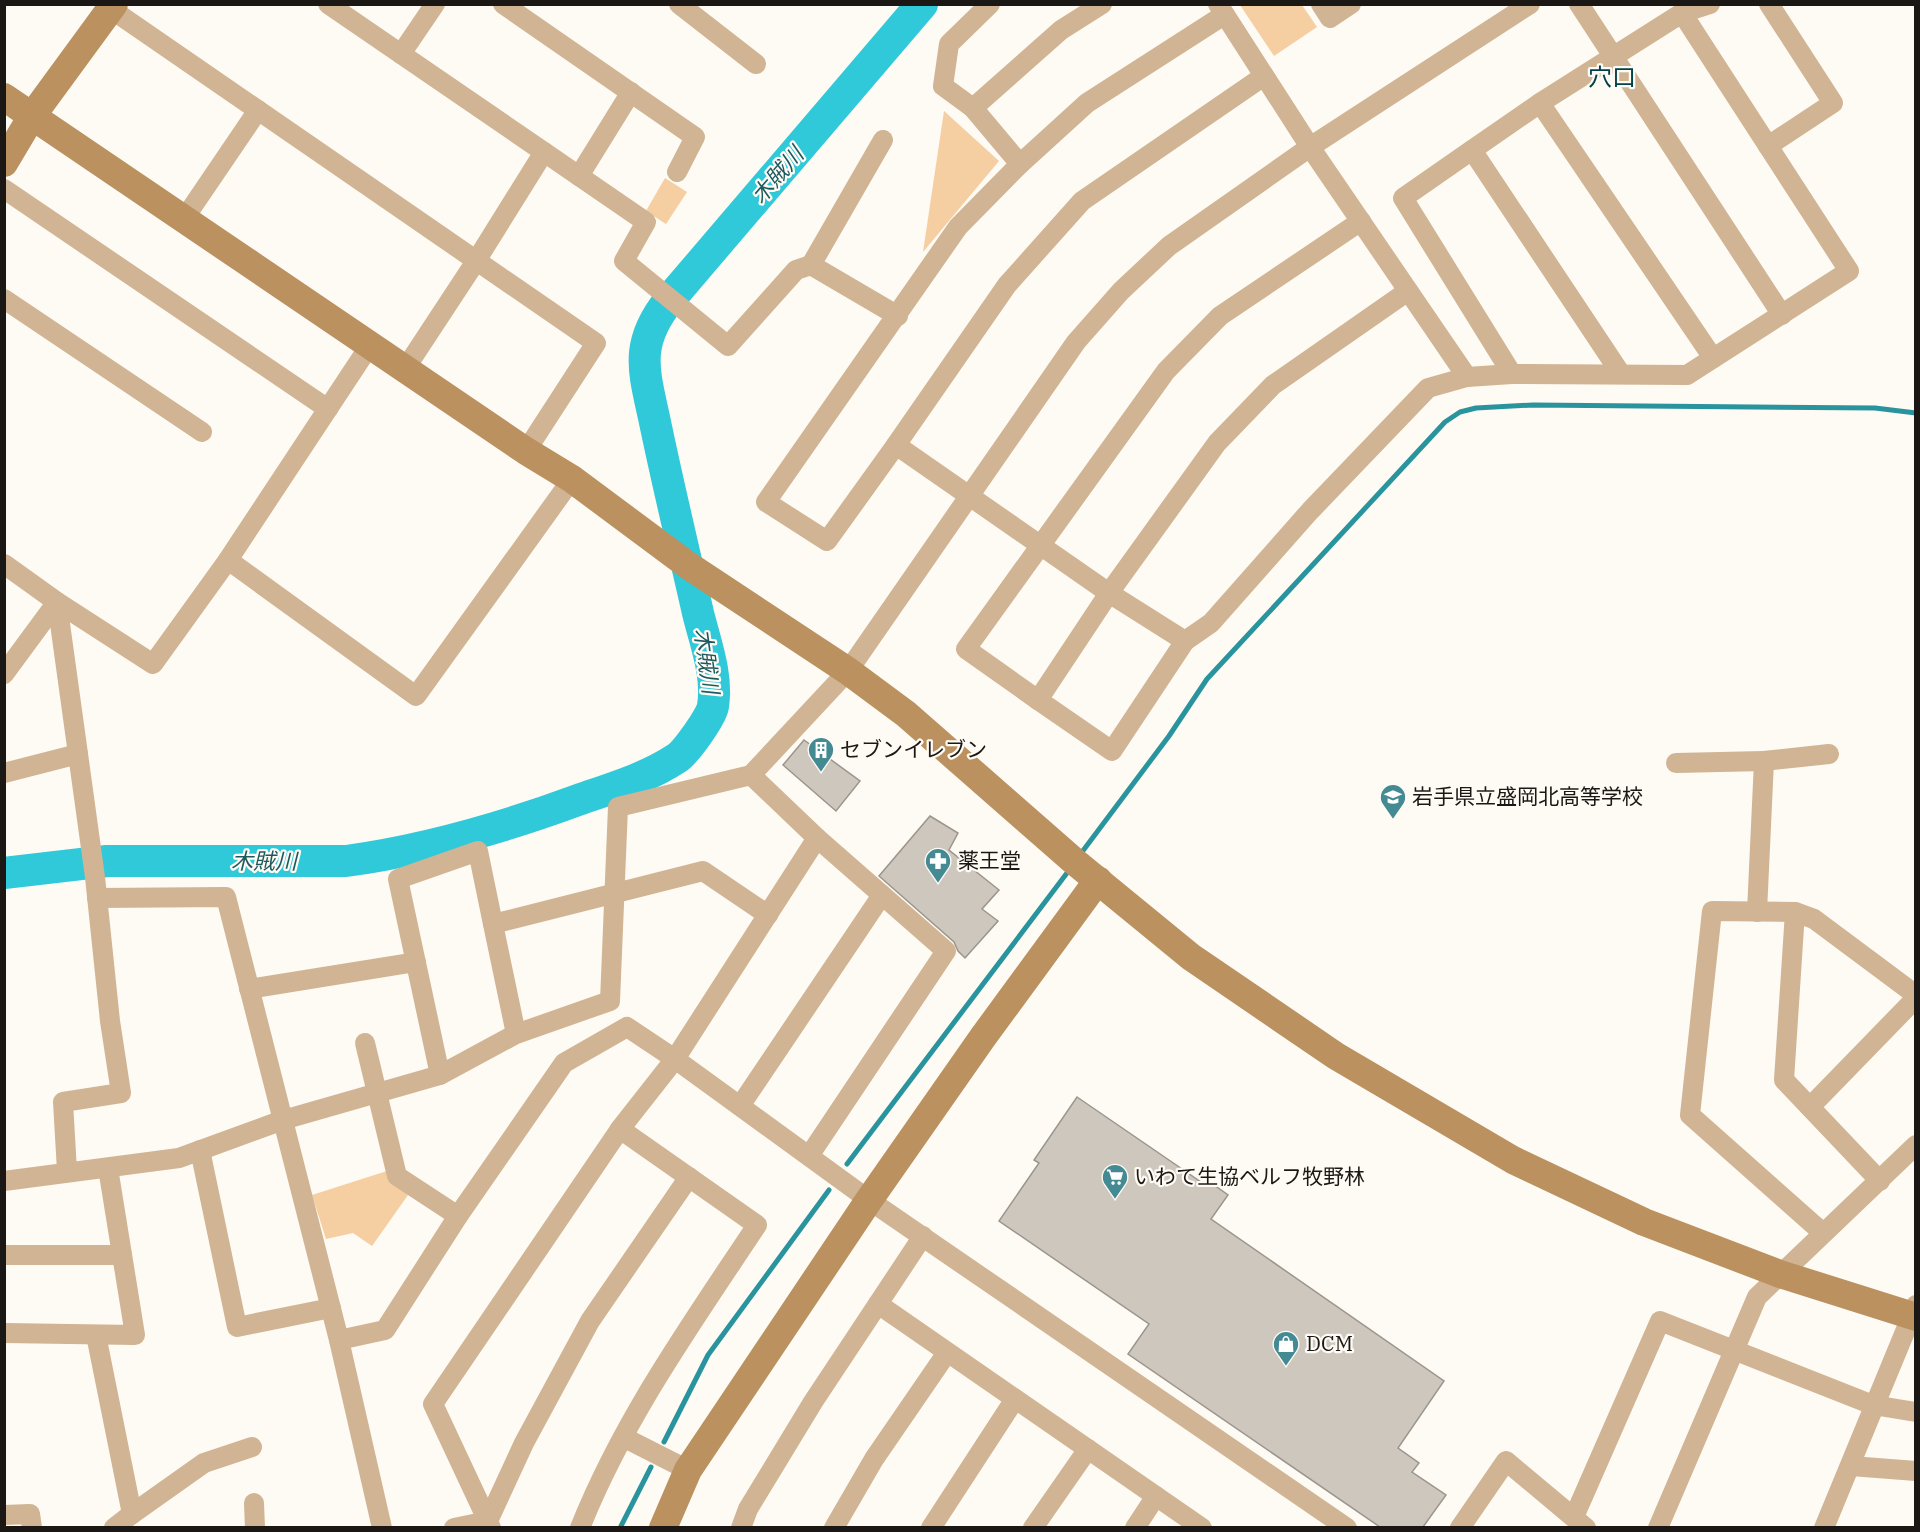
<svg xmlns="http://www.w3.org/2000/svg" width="1920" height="1532" font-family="'IBM Plex Serif','Noto Sans JP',serif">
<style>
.green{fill:#f5cfa1}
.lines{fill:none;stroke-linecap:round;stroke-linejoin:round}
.stream{stroke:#29949e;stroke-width:5}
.river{stroke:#2fc9d9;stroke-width:32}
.building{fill:#cec7be;stroke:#9c958d;stroke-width:1.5}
.street{stroke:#d0b493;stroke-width:20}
.secondary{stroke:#ba915f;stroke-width:28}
.labels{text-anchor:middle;stroke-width:4.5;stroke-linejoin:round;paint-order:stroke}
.poi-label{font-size:21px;fill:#1a1714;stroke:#fefaf4;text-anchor:start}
.water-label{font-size:22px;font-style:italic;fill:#1d595f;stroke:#fefaf4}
.quarter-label{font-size:24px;fill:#004148;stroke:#fefaf4}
</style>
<rect width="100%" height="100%" fill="#fefaf4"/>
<g class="green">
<path d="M1240,5H1302L1317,27L1274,56Z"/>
<path d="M944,111L999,161L923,252Z"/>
<path d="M665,178L687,192L666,224L646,211Z"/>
<path d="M387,1171L392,1182L408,1195L372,1246L353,1233L326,1239L312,1195Z"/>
</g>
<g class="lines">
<g class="stream">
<path d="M1079,856L1169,736L1207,679L1445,422L1460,412L1476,408L1533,405L1875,408L1916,413"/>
<path d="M847,1164L1070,869"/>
<path d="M664,1442L708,1355L829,1190"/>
<path d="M620,1528L651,1467"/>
</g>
<path class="river" d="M4,873L107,861H346C426,850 502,828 578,800C612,788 647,778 677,758C686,752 712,716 713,706C718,675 705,642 698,613C684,551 669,489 656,427C645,373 632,346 670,299L922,4"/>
</g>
<g class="building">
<path d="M804,740L860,781L836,811L783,765Z"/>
<path d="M930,816L958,833L949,850L999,890L982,909L998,921L965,958L958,951L954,942L879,876Z"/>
<path d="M1077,1097L1204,1184L1207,1180L1228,1195L1211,1219L1444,1381L1398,1448L1419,1463L1412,1472L1446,1495L1423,1527H1380L1128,1354L1149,1324L999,1221L1039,1163L1034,1160Z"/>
</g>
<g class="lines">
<g class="street">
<path d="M328,4L544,152"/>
<path d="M503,4L695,137L677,172"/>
<path d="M679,4L756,64"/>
<path d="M990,4L949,44L943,86L973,108L1020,164L958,227L766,502L827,541L896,445L1109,593L1185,641L1211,623L1310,511L1428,388L1467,377L1512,374L1687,375L1849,271L1682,13"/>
<path d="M1218,4L1310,147L1467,377"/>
<path d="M1321,4L1330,18L1351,4"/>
<path d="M1579,4L1782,315"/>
<path d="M111,9L596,343L526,451"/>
<path d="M401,54L435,4"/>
<path d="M1540,103L1713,358"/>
<path d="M973,108L1061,30L1102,4"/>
<path d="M883,140L811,265L898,316"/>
<path d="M1768,146L1833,103L1769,4"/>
<path d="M1472,150L1403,198L1512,374"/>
<path d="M1020,164L1087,103L1224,15"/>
<path d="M579,176L631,92"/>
<path d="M4,189L328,409"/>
<path d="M184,219L258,110"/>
<path d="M4,299L202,432"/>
<path d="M405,369L476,261L544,152L646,222L624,261L728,346L796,270L811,265"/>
<path d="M1621,374L1472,150L1540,103L1682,13L1710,4"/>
<path d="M896,445L1007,285L1082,201L1264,76"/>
<path d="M228,560L416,696L572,479"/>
<path d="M4,564L57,602L153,664L228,560L370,345"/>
<path d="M57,602L95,877L110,1021L121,1093L63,1102L67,1171"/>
<path d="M1185,641L1112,751L1038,700L1109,593L1217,443L1273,385L1408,291"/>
<path d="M4,674L57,602"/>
<path d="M1038,700L966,649L1166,371L1220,316L1361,221"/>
<path d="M1764,761L1829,754"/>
<path d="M1676,763L1764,761L1757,912"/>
<path d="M4,773L78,754"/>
<path d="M751,775L817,838L946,951L809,1156"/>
<path d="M97,898L226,897L339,1340L382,1528"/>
<path d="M1795,912L1784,1080L1880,1181"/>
<path d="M249,989L416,962"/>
<path d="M516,1034L493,924L703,871L768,915"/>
<path d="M365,1043L397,1176L458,1216"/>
<path d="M440,1075L398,879L478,851L493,924"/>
<path d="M740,1106L882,895"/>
<path d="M1810,1107L1916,998"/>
<path d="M620,1129L675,1059L817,838"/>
<path d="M200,1150L237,1327L331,1308"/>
<path d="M4,1181L179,1158L283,1120L440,1075L516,1034L610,1001L618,807L751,775L848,671L1076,342L1121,291L1169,246L1310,147L1530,4"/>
<path d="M1823,1233L1690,1115L1712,911L1795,912L1814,919L1916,995"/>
<path d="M4,1255H122"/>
<path d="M878,1304L1202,1528"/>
<path d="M4,1333L135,1335L108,1168"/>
<path d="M96,1335L132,1514L114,1528"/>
<path d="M339,1340L385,1330L458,1216L564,1063L627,1027L675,1059L869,1200L1347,1528"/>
<path d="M623,1437L688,1470"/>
<path d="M1851,1466L1916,1471"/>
<path d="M254,1503L255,1528"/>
<path d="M132,1514L204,1463L252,1447"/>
<path d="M4,1515L30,1514L32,1528"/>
<path d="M1574,1517L1660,1321L1873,1405L1916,1412"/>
<path d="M454,1528L488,1521L524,1443L590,1321L689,1177"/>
<path d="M491,1528L433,1404L620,1129L757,1225C692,1323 624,1418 580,1528"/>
<path d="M741,1528L748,1509L813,1402L923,1236"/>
<path d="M834,1528L874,1459L944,1357"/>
<path d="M931,1528L1015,1399"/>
<path d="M1033,1528L1088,1449"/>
<path d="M1135,1528L1156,1496"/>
<path d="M1460,1528L1506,1461L1586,1528"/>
<path d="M1658,1528L1757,1297L1916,1145"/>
<path d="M1824,1528L1916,1305"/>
</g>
<g class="secondary">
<path d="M4,97L526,451L572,479L689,566L848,671L906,714L1075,862L1191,957L1336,1056L1513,1160L1644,1222L1780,1274L1916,1317"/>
<path d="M4,163L32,116L114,4"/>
<path d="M663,1528L688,1470L869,1200L983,1037L1098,880"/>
</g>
</g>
<defs>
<g id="building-pin" transform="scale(1.35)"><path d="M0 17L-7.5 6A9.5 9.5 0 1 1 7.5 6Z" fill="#438a93" stroke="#fefaf4"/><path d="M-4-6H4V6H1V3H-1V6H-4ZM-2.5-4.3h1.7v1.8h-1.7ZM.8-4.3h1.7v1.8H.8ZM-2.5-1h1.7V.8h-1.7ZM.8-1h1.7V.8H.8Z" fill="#fff"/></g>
<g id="school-pin" transform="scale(1.35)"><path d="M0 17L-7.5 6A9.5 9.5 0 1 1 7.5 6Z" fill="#438a93" stroke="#fefaf4"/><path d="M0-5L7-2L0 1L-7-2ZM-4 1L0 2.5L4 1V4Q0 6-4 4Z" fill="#fff"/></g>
<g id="pharmacy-pin" transform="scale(1.35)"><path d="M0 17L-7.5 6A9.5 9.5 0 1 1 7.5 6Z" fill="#438a93" stroke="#fefaf4"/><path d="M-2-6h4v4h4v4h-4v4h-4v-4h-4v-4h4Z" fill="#fff"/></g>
<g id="supermarket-pin" transform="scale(1.35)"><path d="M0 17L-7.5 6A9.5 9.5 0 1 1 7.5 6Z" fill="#438a93" stroke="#fefaf4"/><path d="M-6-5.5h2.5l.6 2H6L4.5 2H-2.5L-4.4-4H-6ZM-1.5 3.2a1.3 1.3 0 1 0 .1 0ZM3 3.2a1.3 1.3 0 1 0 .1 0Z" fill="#fff"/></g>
<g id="shop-pin" transform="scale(1.35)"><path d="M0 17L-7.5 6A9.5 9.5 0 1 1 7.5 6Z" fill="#438a93" stroke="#fefaf4"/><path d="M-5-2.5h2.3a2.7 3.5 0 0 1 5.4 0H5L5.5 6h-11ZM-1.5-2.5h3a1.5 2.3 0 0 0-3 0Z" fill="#fff"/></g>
</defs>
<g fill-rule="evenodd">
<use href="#building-pin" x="821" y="750"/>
<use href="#school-pin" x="1393" y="797"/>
<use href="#pharmacy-pin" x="938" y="861"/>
<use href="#supermarket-pin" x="1115" y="1177"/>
<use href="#shop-pin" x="1286" y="1344"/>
</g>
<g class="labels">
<g class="poi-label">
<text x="840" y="757">セブンイレブン</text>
<text x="1412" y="804">岩手県立盛岡北高等学校</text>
<text x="958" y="868">薬王堂</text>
<text x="1134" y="1184">いわて生協ベルフ牧野林</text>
<text x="1306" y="1351">DCM</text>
</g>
<g class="water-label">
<text transform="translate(777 175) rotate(-49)" y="8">木賊川</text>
<text transform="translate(707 661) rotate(82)" y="8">木賊川</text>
<text x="264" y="869">木賊川</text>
</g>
<g class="quarter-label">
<text x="1612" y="86">穴口</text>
</g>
</g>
<rect width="1920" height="1532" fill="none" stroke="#1a1714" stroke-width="12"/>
</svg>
